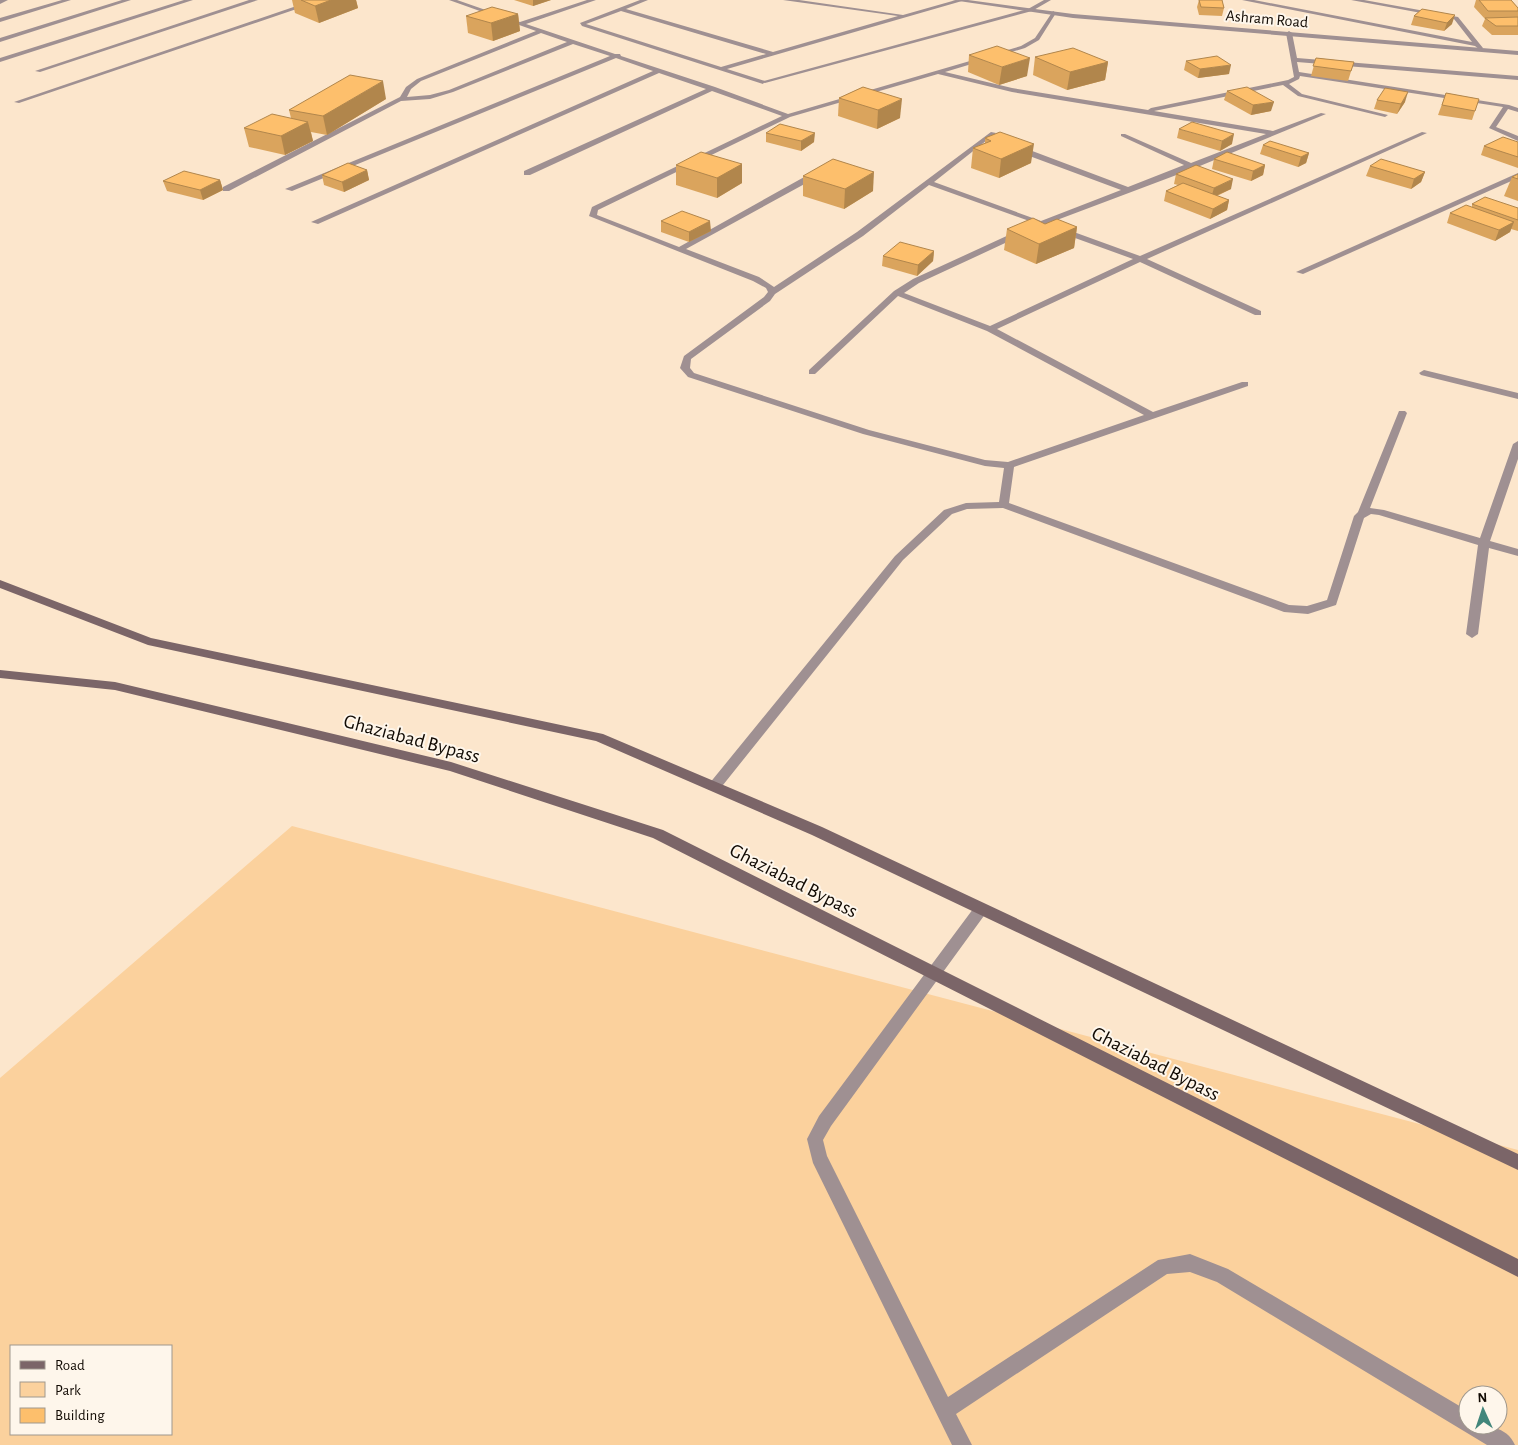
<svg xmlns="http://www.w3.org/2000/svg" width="1518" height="1445" font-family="'Alegreya Sans',sans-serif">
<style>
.green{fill:#fbd19d;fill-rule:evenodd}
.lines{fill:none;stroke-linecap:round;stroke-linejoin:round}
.service{fill:#9f9092;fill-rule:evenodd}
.minor{fill:#9f9092;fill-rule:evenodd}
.tertiary{fill:#9f9092;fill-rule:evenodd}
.secondary{fill:#7b6568;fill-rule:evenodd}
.wall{fill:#daa45d}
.shaded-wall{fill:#b1864c}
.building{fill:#fdbf6c;stroke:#b1864c}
.labels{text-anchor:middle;stroke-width:4;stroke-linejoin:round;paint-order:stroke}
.far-street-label{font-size:16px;fill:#110a03;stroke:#fef6eb}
.street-label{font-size:20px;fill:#110a03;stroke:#fef6eb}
</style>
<rect width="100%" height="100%" fill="#fce6cc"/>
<path class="green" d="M292,826L1518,1150V1445H0V1078ZM11,1346H171V1434H11ZM1468,1395H1498V1425H1468Z"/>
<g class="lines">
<path class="service" d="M640,0H648L626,9L773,52L898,16L783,0H799L903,15L956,0L962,1L727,69L765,81L763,84L582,26L580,23ZM621,11L766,54L721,67L586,24Z"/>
<g class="minor">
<path d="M0,0H8L0,4Z"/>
<path d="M62,0H71L0,22V18Z"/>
<path d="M122,0H131L0,42V38Z"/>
<path d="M184,0H193L0,62V58Z"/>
<path d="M249,0H258L40,72L35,71Z"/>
<path d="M314,0H323L19,103L14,102Z"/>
<path d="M449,0H457L520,22L587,0H596L526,24L615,54H620L621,56L715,87L788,114L1021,46L1035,38L1053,11L1056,13L1039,40L1025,48L945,72L1012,88L1148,110L1151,108L1288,80L1294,77L1286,33L1289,31L1292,33L1297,58L1518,76V80L1297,62L1299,72L1509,105L1518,108V112L1508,109L1496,127L1518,136V141L1489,128L1503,107L1300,76L1299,79L1289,84L1302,94L1388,115L1385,117L1298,96L1283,85L1154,111L1273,131L1321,113L1326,114L1195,168L1049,223L1140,256L1422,132L1427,133L1147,259L1261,311V315H1255L1140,262L997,329L1153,412L1242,382H1248V386L1014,467L1009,503L1289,605L1307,606L1327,600L1354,516L1358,512L1399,411H1405L1407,413L1370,508L1384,510L1480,538L1513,444L1518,441V459L1490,541L1518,549V556L1489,548L1478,634L1472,638L1466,634L1478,545L1379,515L1371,514L1364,518L1336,605L1308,614L1284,612L1003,508L967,509L952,514L903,560L719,790H709L707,787L709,784L895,556L944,510L966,503L999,502L1004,468L985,466L863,434L688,377L680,368L684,356L764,297L768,292L766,288L753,281L589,216L592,207L782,116L712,91L530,175H524V171L706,89L659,73L318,224L311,222L653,71L616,58L292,191L285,189L610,56L573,44L453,92L430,99L401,101L229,191H223V187L400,97L406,87L417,79L536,31ZM541,33L567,42L449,90L430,95L407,97L411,89L421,81ZM938,74L1012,92L1266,134L1191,163L1125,134H1121V136L1184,165L1128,187L1019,146H1013V150L1121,190L1041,221L934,182L996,133L991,132L857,232L774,287L759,277L686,249L821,175V171H815L679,247L597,215L598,210L790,117ZM929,185L1035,223L913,279L894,291L809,370V374H815L898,296L987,331L1144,415L1008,462L985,460L869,430L694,373L690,368L691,359L770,301L775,294L863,236ZM1042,226L1133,259L990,326L904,293L919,283Z"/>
<path d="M1044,0H1051L1032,11L765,83L760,82L1028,9Z"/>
<path d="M1242,0H1254L1472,42L1454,19L1351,0H1364L1458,17L1483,48L1480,50L1475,46Z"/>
<path d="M1518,173V178L1303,274L1296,272Z"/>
<path d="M1424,370L1518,393V399L1421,375L1419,373Z"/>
<path d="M981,903L986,905L988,909L986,913L831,1126L823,1140L827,1156L948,1397L1158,1260L1190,1254L1228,1269L1468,1411V1425C1485,1425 1507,1426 1515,1445H1487L1217,1282L1190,1272L1167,1274L956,1414L972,1445H952L813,1163L807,1139L819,1116L976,905Z"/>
</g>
<path class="tertiary" d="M952,0H968L1073,14L1518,51V55L1073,18Z"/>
<g class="secondary">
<path d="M0,580L151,638L603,734L822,827L1518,1154V1170L812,835L596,741L148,645L0,588Z"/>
<path d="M0,670L115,682L451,762L663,830L1518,1259V1277L653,838L450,771L115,690L0,678Z"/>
</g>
</g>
<g class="wall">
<path d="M292,0H356L358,8L319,23L295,13Z"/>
<path d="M514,0H551L533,6Z"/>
<path d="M1199,0H1222L1224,8L1222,16L1199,15L1197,7Z"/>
<path d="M1476,0H1511L1518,8V35H1492L1482,26L1485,19L1474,7Z"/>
<path d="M1422,9L1452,24L1444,31L1411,25L1414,16Z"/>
<path d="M518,14L520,31L493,41L468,33L466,16Z"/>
<path d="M969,55L1027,76L999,85L968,72Z"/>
<path d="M1035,57L1108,62L1105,80L1067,90L1033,75Z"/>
<path d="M1316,58L1354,62L1348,81L1311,76Z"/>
<path d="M1186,61L1229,74L1198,78L1184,70Z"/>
<path d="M863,87L900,118L877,129L838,116L839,98Z"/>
<path d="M1227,91L1271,111L1251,115L1224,100Z"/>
<path d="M1446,93L1479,99L1472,120L1438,115Z"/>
<path d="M386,99L327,135L311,132L313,141L285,155L249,147L244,128L291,118L289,110Z"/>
<path d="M1377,100L1405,102L1397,114L1374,109Z"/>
<path d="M1179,129L1232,144L1220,151L1177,138Z"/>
<path d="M1000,132L1031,163L999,178L971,168L973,148L985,143V138Z"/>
<path d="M766,133L814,142L801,151L766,142Z"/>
<path d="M1518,142V168L1481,155L1484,146Z"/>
<path d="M1263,145L1309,153L1306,163L1298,167L1260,154Z"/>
<path d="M1214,159L1265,165L1263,175L1251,181L1212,169Z"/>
<path d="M742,164V183L717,198L676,185V165Z"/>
<path d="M1370,166L1425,172L1421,182L1411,189L1366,176Z"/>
<path d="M367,170L369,180L344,192L324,185L322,175Z"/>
<path d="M1176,174L1231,189L1217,196L1229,200L1227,210L1210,219L1164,201L1166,191L1178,185L1174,184Z"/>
<path d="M1518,174V201L1504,196L1512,177Z"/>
<path d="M803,176L873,191L844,209L803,196Z"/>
<path d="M220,180L223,190L203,200L167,191L163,181Z"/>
<path d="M1472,204L1518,208V231L1511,229L1510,232L1495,241L1447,223L1450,213L1472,207Z"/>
<path d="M661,221L711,231L689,242L661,232Z"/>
<path d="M1045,224L1077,227L1074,248L1036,264L1004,250L1007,229Z"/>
<path d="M934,251L933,261L917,276L882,266L883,256Z"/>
</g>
<g class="shaded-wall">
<path d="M331,0H356L358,8L319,23L315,6Z"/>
<path d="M533,0H551L533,6Z"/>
<path d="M518,14L520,31L493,41L491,23Z"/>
<path d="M1455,15L1452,24L1444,31L1447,23Z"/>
<path d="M1030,58L1027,76L999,85L1002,67Z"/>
<path d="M1108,62L1105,80L1067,90L1070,72Z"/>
<path d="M1231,65L1229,74L1198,78L1200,69Z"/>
<path d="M383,81L386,99L327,135L323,116Z"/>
<path d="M1408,92L1405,102L1397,114L1401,104Z"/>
<path d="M902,99L900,118L877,129L878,110Z"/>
<path d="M1274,102L1271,111L1251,115L1253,105Z"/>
<path d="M308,122L313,141L285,155L281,136Z"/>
<path d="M815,133L814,142L801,151V141Z"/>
<path d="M1234,134L1232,144L1220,151L1222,141Z"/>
<path d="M1034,144L1031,163L999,178L1001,159Z"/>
<path d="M1309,153L1306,163L1298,167L1301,157Z"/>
<path d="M742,164V183L717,198V178Z"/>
<path d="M1265,165L1263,175L1251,181L1253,171Z"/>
<path d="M367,170L369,180L344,192L342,182Z"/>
<path d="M874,172L873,191L844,209L845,189Z"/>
<path d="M1425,172L1421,182L1411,189L1414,179Z"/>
<path d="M1233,179L1231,189L1211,198L1214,188Z"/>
<path d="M220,180L223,190L203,200L200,190Z"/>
<path d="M1229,200L1227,210L1210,219L1213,209Z"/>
<path d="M710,221L711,231L689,242V232Z"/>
<path d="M1514,222L1510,232L1495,241L1499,230Z"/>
<path d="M1077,227L1074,248L1036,264L1039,244Z"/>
<path d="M934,251L933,261L917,276L918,265Z"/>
</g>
<g class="building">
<path d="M301,0H331L315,6Z"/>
<path d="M1199,0H1222L1224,8L1201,7Z"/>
<path d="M1479,0H1511L1518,8V11H1488Z"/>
<path d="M492,7L518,14L491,23L466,16Z"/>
<path d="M1422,9L1455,15L1447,23L1414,16Z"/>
<path d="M1518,17V26H1496L1485,18Z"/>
<path d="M997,46L1030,58L1002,67L969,55Z"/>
<path d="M1073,48L1108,62L1070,72L1035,57Z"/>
<path d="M1217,56L1231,65L1200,69L1186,61Z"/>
<path d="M1316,58L1354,62L1351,71L1313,66Z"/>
<path d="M350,75L383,81L323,116L289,110Z"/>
<path d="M863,87L902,99L878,110L839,98Z"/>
<path d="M1247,87L1274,102L1253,105L1227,91Z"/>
<path d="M1385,88L1408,92L1401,104L1377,100Z"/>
<path d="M1446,93L1479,99L1475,111L1442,105Z"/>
<path d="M272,114L308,122L281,136L244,128Z"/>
<path d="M1192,122L1234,134L1222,141L1179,129Z"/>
<path d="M780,124L815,133L801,141L766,133Z"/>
<path d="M1000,132L1034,144L1001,159L973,148L991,141L985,138Z"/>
<path d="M1503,137L1518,142V157L1484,146Z"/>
<path d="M1270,141L1309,153L1301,157L1263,145Z"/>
<path d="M701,152L742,164L717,178L676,165Z"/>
<path d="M1227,152L1265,165L1253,171L1214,159Z"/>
<path d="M833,159L874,172L845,189L803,176Z"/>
<path d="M1381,159L1425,172L1414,179L1370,166Z"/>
<path d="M348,163L367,170L342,182L322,175Z"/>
<path d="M1196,165L1233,179L1214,188L1176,174Z"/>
<path d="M184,171L220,180L200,190L163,181Z"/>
<path d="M1518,174V179L1512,177Z"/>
<path d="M1183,183L1229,200L1213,209L1166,191Z"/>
<path d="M1485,197L1518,208V220L1472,204Z"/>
<path d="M1466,205L1514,222L1499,230L1450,213Z"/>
<path d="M682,211L710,221L689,232L661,221Z"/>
<path d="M1033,218L1045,224L1057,219L1077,227L1039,244L1007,229Z"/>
<path d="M900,242L934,251L918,265L883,256Z"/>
</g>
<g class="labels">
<g class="far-street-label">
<text transform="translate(1267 18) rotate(5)" y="6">Ashram Road</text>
</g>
<g class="street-label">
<text transform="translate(412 738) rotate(15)" y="7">Ghaziabad Bypass</text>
<text transform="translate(794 880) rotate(27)" y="7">Ghaziabad Bypass</text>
<text transform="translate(1156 1063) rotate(27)" y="7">Ghaziabad Bypass</text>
</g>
</g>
<rect x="10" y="1345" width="162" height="90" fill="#fef6eb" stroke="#9f988e"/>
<rect x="20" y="1361" width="25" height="8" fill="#7b6568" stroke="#9f988e"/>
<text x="55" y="1370" font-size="15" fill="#110a03">Road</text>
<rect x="20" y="1382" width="25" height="15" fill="#fbd19d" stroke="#9f988e"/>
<text x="55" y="1395" font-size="15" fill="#110a03">Park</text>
<rect x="20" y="1408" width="25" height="15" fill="#fdbf6c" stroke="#9f988e"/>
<text x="55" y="1420" font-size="15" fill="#110a03">Building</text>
<g transform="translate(1483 1410) rotate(357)"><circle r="24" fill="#fef6eb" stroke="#9f988e"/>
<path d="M0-4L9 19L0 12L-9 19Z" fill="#42867b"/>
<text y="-8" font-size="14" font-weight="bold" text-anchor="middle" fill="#110a03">N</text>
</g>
</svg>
